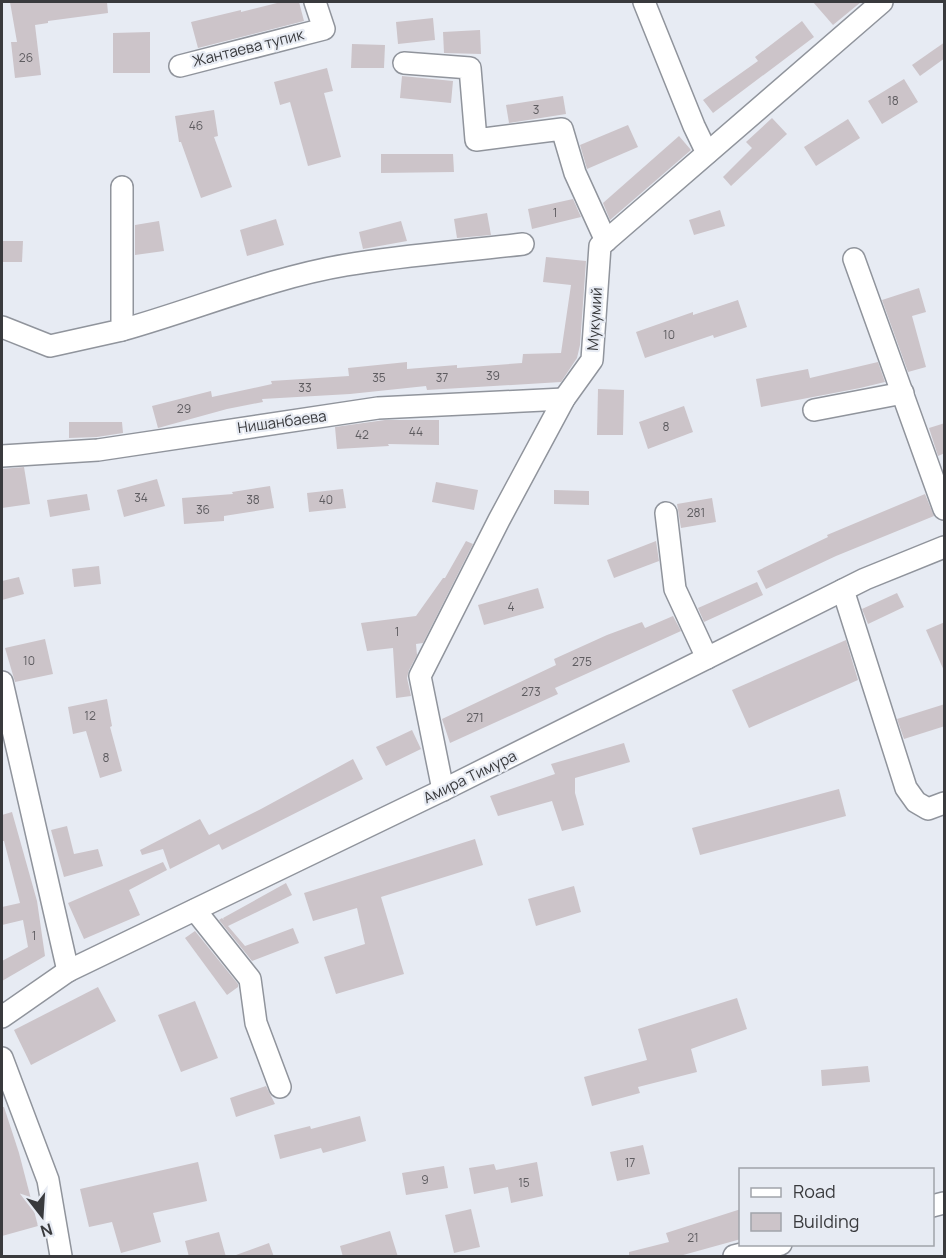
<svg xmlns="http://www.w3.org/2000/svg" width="946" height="1258" font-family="Manrope,sans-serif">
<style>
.building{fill:#ccc4c9}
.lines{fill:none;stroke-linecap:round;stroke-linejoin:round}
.minor-casing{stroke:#90949c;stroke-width:24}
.minor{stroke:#fff;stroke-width:21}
.labels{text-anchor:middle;stroke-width:4.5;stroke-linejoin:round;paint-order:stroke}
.number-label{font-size:12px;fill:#5e5c60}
.street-label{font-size:15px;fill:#393a3d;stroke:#e7ebf3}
</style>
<rect width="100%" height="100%" fill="#e7ebf3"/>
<g class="building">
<path d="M10,2H107L108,13L48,21V23L35,25L41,75L15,78L11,42H17Z"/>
<path d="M281,2H299L304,21L198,48L191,22L241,10V12Z"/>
<path d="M813,2H861L833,25Z"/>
<path d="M433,18L435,40L398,44L396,22Z"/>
<path d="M802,21L814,37L713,113L703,100L758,61L755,57Z"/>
<path d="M480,30L481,54L444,53L443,32Z"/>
<path d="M150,32V73H113V33Z"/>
<path d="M945,42V58L920,76L912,65Z"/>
<path d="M352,44L385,45L384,68H351Z"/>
<path d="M327,68L333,91L324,93L341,157L308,166L290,102L280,105L274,82Z"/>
<path d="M402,76L453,81L451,103L400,98Z"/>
<path d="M904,79L918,102L882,124L868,101Z"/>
<path d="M563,96L566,114L509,123L506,105Z"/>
<path d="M214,110L218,136L214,137L232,187L201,198L181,142H179L175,116Z"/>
<path d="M772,118L787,134L731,186L723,177L752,148L746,142Z"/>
<path d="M848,119L860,138L816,166L804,147Z"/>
<path d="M628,125L638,147L587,169L580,145Z"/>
<path d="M679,136L691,150L610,220L603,203Z"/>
<path d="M381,154H453L454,172L381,173Z"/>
<path d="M573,199L581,217L532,229L528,209Z"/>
<path d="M720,210L725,226L694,235L689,220Z"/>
<path d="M487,213L491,235L457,238L454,219Z"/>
<path d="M276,219L284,245L247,256L240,230Z"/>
<path d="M159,221L164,251L135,255V225Z"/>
<path d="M401,221L407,241L363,249L359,232Z"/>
<path d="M2,241H23L22,262H2Z"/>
<path d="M546,257L586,261L580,345L577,358L561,382L427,390L426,386L350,394L262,399L263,402L227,409L158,428L152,406L211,391L212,397L272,384L271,381L349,376L348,368L407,362V369L457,365V368L522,363L523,354L561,353L571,285L543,282Z"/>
<path d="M919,288L926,312L912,316L926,367L908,372L882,300Z"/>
<path d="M738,300L747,327L714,338L713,335L645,358L636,332L693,312V315Z"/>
<path d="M878,362L885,382L860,388L761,407L756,379L808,369L810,378Z"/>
<path d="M598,389L624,390L623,435H597Z"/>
<path d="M684,406L693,432L648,449L639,422Z"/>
<path d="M385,420H439V445L388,444L389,446L337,449L335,427Z"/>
<path d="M69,422H122L123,433L97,437L69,438Z"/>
<path d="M945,423V453L938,456L929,428Z"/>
<path d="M24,467L30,504L2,508V469Z"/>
<path d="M157,479L165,506L124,517L117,490Z"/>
<path d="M436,482L478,490L474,510L432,502Z"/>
<path d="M270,486L274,508L224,516V521L184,524L182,498L233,494L232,492Z"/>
<path d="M343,489L346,508L309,512L307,493Z"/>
<path d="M554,490L589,491V505L554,504Z"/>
<path d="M87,494L90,510L50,517L47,500Z"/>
<path d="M925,494L934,516L836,556L766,589L757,571L828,537L827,535Z"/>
<path d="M712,498L716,522L681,528L677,504Z"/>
<path d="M466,541L473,544L423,643L416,644L417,655L409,670L407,678L411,696L396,698L393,648L367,651L361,623L416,616L443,578H445Z"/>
<path d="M656,541L659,561L614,578L607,560Z"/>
<path d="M99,566L101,584L74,587L72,569Z"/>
<path d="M19,577L24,594L2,600V581Z"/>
<path d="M757,582L763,595L704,622L698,608Z"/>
<path d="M538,588L544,608L484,625L478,605Z"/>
<path d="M897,593L904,607L868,624L862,609Z"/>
<path d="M673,616L681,631L555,688L558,694L450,743L442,719L556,665L554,659L607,635L642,622L645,628Z"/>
<path d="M945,622V673L926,630Z"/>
<path d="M45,639L53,674L15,682L5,648Z"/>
<path d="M846,640L858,680L749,728L732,690Z"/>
<path d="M107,699L112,726L110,727L122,771L100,778L86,731L73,734L68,707Z"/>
<path d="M945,704V726L904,739L897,719Z"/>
<path d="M412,730L421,749L386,766L376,747Z"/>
<path d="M624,743L630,762L575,778V793L584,825L562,831L552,801L498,816L490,796L555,774L551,764Z"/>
<path d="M353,759L363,779L222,850L219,844L170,869L163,849L142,855L140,850L200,819L209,835L261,809Z"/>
<path d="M839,789L846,816L700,855L692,828Z"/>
<path d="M12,812L37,901L45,956L2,981V961L28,947L23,920L2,925V907L20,903L4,841H2V815Z"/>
<path d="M67,826L74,854L98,849L103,866L64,877L51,830Z"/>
<path d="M475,839L483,865L381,897L404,974L336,994L324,957L365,944L357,908L313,921L304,893Z"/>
<path d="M163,862L167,870L129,890L140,915L84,939L68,903Z"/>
<path d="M286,883L292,895L228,926L245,946L293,928L299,943L252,961L219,920L222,918L224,920L223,918Z"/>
<path d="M574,886L581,912L536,926L528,899Z"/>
<path d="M195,931L238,984V987L227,995L185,938Z"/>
<path d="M98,987L116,1021L31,1065L14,1030Z"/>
<path d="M737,998L747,1029L691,1049L697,1072L638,1087L640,1093L592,1106L584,1077L647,1060L638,1029Z"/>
<path d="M195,1001L218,1058L181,1072L158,1015Z"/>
<path d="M868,1066L870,1082L822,1086L821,1070Z"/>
<path d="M266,1086L275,1104L236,1117L230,1098Z"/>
<path d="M2,1107H4L19,1153L38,1226L2,1236Z"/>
<path d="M360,1116L366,1141L323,1153L321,1148L280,1159L274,1135L310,1126L311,1129Z"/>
<path d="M643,1145L650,1174L617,1181L610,1152Z"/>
<path d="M198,1162L207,1201L153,1213L161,1242L121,1253L112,1222L89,1227L80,1189Z"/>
<path d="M537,1162L543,1196L511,1203L508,1187L474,1194L469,1168L494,1164L496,1170Z"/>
<path d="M444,1166L448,1188L406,1195L402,1173Z"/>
<path d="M471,1209L480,1247L454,1253L445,1215Z"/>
<path d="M741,1209V1239L676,1257H629V1252L669,1242L666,1233Z"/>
<path d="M390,1231L398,1257H343L340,1246Z"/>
<path d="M219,1232L226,1257H189L185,1241Z"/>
<path d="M269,1243L274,1257H236V1255Z"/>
</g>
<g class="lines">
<g class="minor-casing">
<g id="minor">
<path d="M644,2L694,126L707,153"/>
<path d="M404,63L470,68L476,140L562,129L575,173L606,241"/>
<path d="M180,66L324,29L315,2"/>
<path d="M854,259L944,509"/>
<path d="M2,327L50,346L122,330V187"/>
<path d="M122,330C197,309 269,278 346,265C404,255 464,251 523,244"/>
<path d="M814,410L903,393"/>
<path d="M2,456L98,450L378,408L564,399"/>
<path d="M666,513L675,589L707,658"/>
<path d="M843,590L906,788L916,802L928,809L944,803"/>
<path d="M2,682L68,971"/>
<path d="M443,790L420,676L499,520L564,399L592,360L600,246L882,2"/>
<path d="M195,910L250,979L256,1023L280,1087"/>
<path d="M2,1017L68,971L443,790L865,579L944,547"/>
<path d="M2,1058L48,1180L61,1256"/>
<path d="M932,1206L944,1203"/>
<path d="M734,1256L781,1244"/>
</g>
</g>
<use href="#minor" class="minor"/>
</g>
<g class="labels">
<g class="number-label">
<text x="26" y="62">26</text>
<text x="893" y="105">18</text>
<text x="536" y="114">3</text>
<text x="196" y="130">46</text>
<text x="555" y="217">1</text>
<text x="669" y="339">10</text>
<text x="493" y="380">39</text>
<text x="379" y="382">35</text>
<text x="442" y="382">37</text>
<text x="305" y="392">33</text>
<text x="184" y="413">29</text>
<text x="666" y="431">8</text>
<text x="416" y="436">44</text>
<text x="362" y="439">42</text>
<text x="141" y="502">34</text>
<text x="253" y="504">38</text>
<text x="326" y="504">40</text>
<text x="203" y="514">36</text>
<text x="696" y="517">281</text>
<text x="511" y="611">4</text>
<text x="397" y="636">1</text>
<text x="29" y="665">10</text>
<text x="582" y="666">275</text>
<text x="531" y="696">273</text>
<text x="90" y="720">12</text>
<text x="475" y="722">271</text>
<text x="106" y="762">8</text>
<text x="34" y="940">1</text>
<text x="630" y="1167">17</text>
<text x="425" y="1184">9</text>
<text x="524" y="1187">15</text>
<text x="693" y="1242">21</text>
</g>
<g class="street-label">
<text transform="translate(248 48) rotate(-14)" y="5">Жантаева тупик</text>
<text transform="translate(595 319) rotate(-86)" y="5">Мукумий</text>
<text transform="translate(282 422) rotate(-8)" y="5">Нишанбаева</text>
<text transform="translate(470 777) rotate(-26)" y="5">Амира Тимура</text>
</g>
</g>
<rect width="946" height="1258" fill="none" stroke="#393a3d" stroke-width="6"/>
<rect x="739" y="1168" width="195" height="78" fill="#e7ebf3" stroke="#a1a4aa" stroke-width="1.5"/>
<rect x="751" y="1188" width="30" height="9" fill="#ffffff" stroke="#a1a4aa" stroke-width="1.5"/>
<text x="793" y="1198" font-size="18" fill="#393a3d">Road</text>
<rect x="751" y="1213" width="30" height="18" fill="#ccc4c9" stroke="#a1a4aa" stroke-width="1.5"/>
<text x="793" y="1228" font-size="18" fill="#393a3d">Building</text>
<g transform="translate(42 1216) rotate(163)" stroke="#e7ebf3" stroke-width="4.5" paint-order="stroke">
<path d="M0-4.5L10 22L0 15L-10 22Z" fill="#393a3d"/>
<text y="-9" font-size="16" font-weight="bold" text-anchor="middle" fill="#393a3d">N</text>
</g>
</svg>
